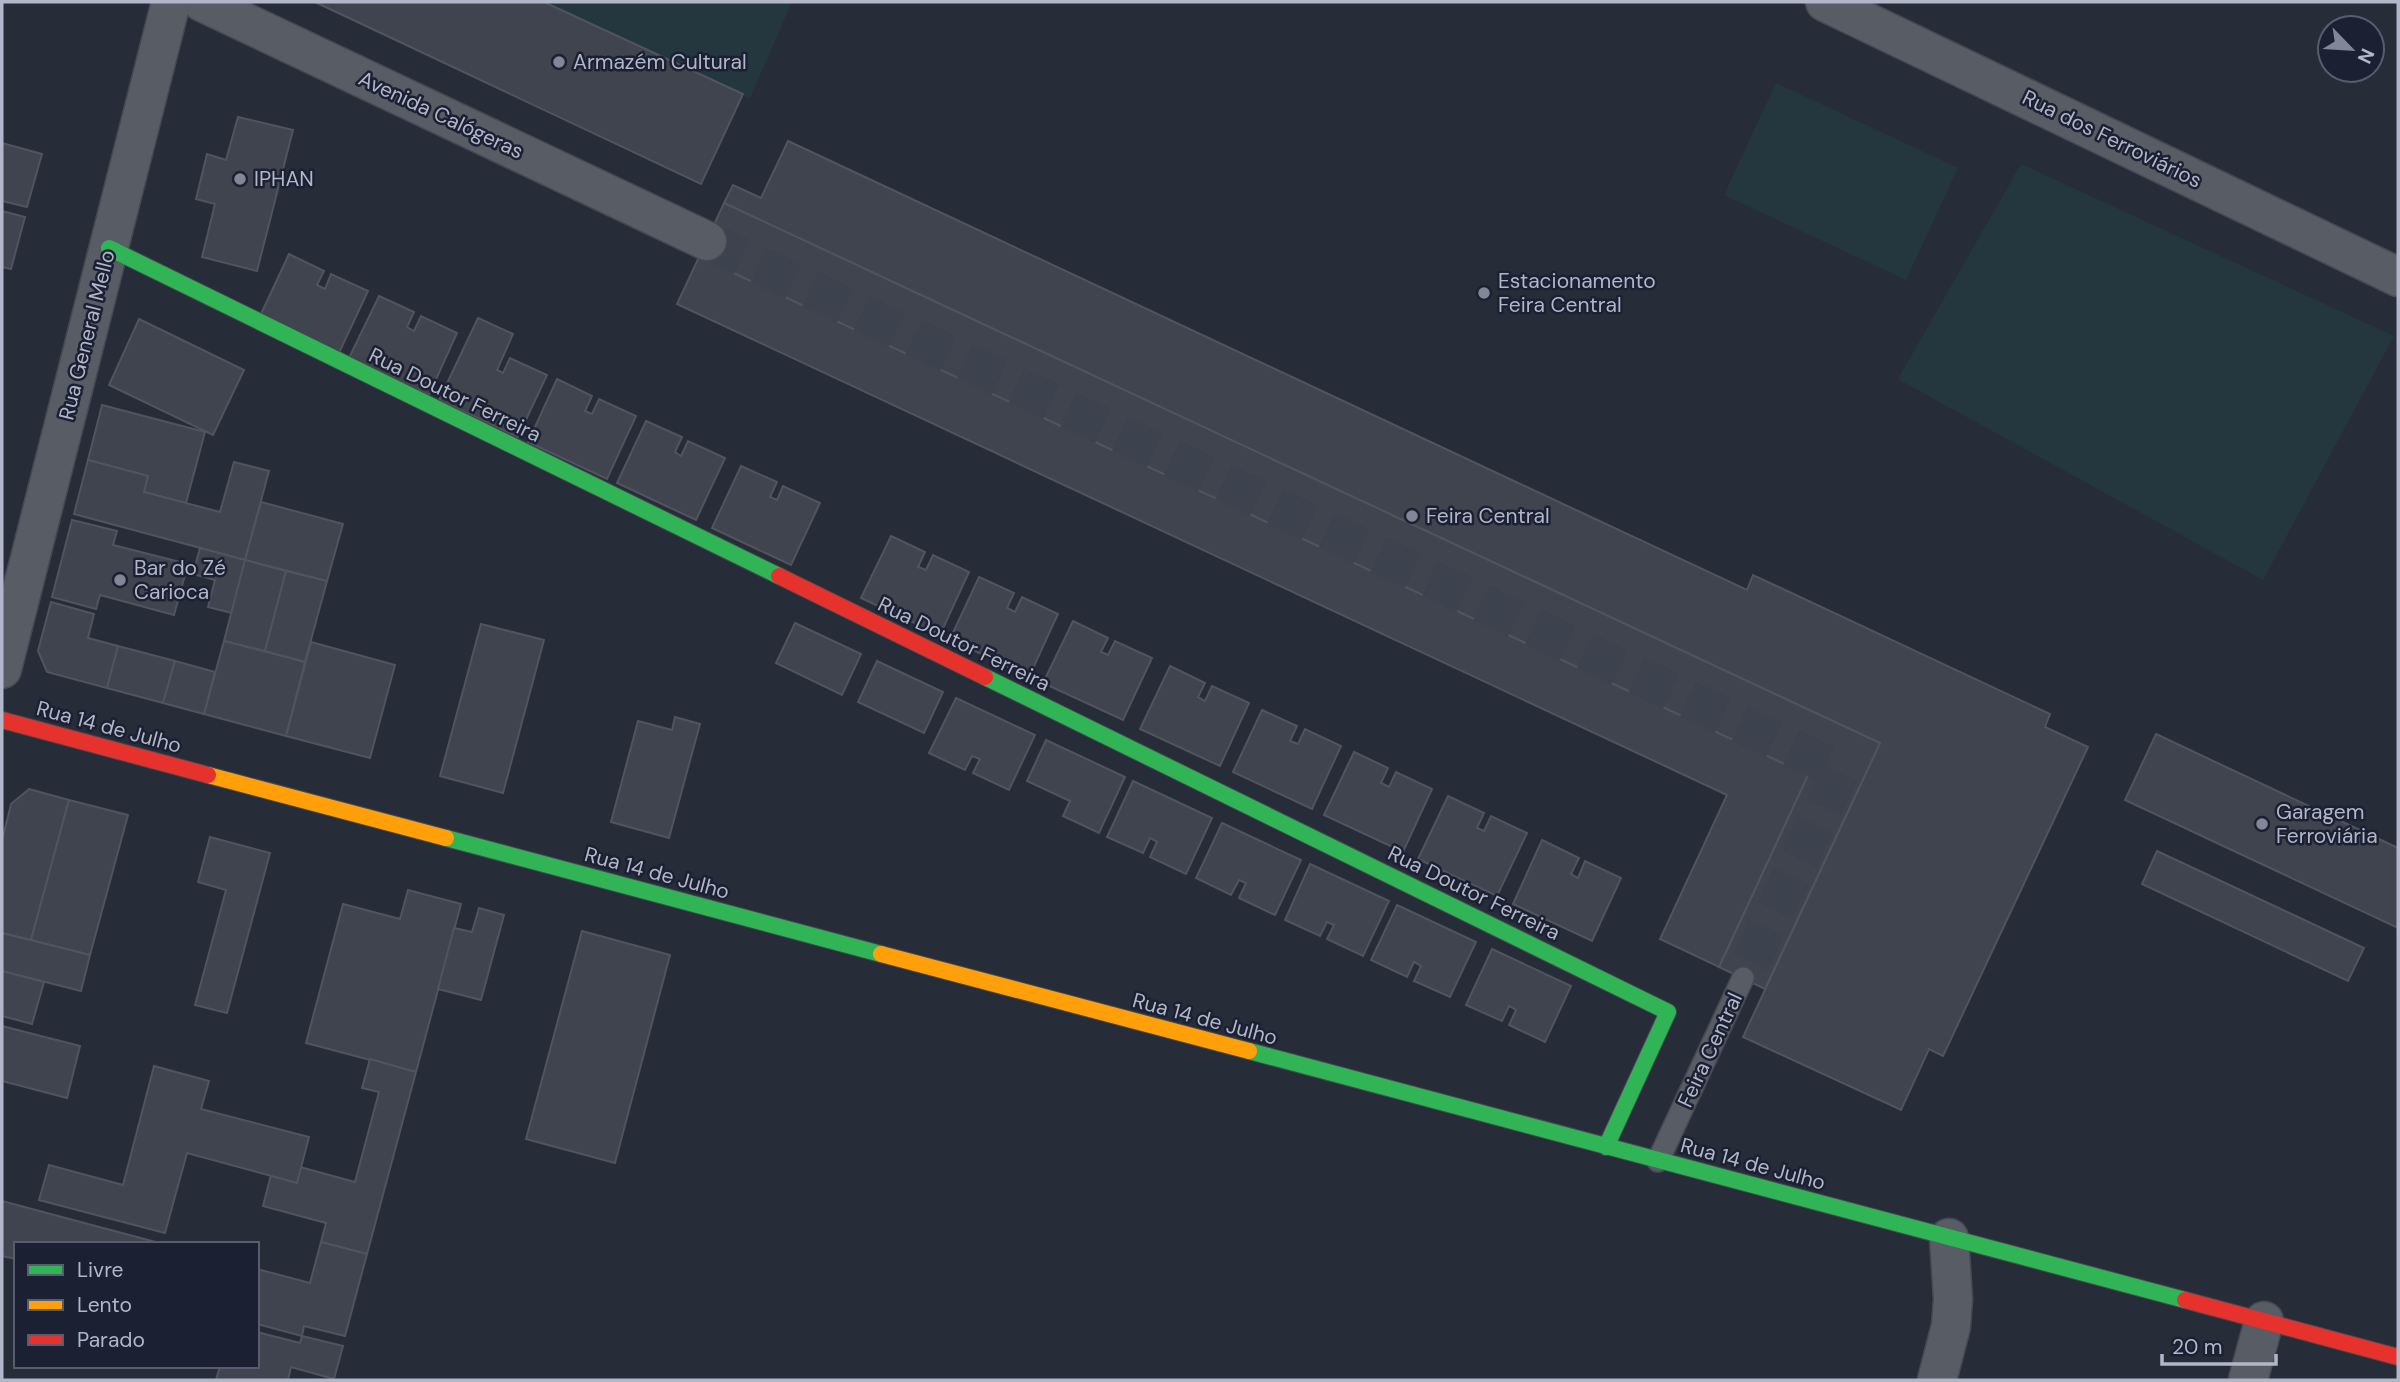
<svg xmlns="http://www.w3.org/2000/svg" width="2400" height="1382" font-family="'DM Sans',sans-serif">
<style>
.green{fill:#24373e}
.building{fill:#3f444e;stroke:#50545f;stroke-width:2}
.lines{fill:none;stroke-linecap:round;stroke-linejoin:round}
.street-tunnel{stroke:#3c424e;stroke-width:38;stroke-dasharray:38 19;stroke-linecap:butt}
.lane-casing{stroke:#444851;stroke-width:24}
.street-casing{stroke:#444851;stroke-width:41}
.fast-casing{stroke:#444851;stroke-width:18}
.slow-casing{stroke:#444851;stroke-width:18}
.jam-casing{stroke:#444851;stroke-width:18}
.lane{stroke:#585c65;stroke-width:21}
.street{stroke:#585c65;stroke-width:38}
.fast{stroke:#30b455;stroke-width:16}
.slow{stroke:#ff9f0a;stroke-width:16}
.jam{stroke:#e5322d;stroke-width:16}
.poi-dot{fill:#818796;stroke:#1b2133;stroke-width:2.5}
.labels{text-anchor:middle;stroke-width:5;stroke-linejoin:round;paint-order:stroke}
.poi-label{font-size:21px;fill:#b1b7c9;stroke:#1b2133;text-anchor:start}
.street-label{font-size:21px;fill:#b1b7c9;stroke:#1b2133}
</style>
<rect width="100%" height="100%" fill="#272d38"/>
<g class="green">
<path d="M315,2H792L750,98L743,95L701,184Z"/>
<path d="M1776,83L1958,168L1906,280L1724,195Z"/>
<path d="M2021,164L2394,336L2263,580L1898,379Z"/>
</g>
<g class="building">
<path d="M315,2H544L743,94L701,184Z"/>
<path d="M238,117L293,130L257,271L202,257L215,204L196,199L207,154L226,160Z"/>
<path d="M788,141L1747,590L1753,575L2050,714L2045,727L2088,747L1943,1056L1929,1049L1901,1110L1743,1037L1880,743L724,203L733,185L761,198Z"/>
<path d="M2,143L42,154L27,207L2,201Z"/>
<path d="M724,203L1880,743L1765,989L1719,967L1808,775L699,257Z"/>
<path d="M2,211L25,217L11,269L2,267Z"/>
<path d="M289,254L324,271L317,285L325,289L331,274L368,291L339,353L260,316Z"/>
<path d="M699,257L1808,775L1719,967L1660,939L1727,795L677,304Z"/>
<path d="M379,296L414,312L407,327L414,331L421,316L457,333L429,395L349,358Z"/>
<path d="M478,318L513,334L497,370L503,373L510,358L547,375L518,437L439,400Z"/>
<path d="M139,319L244,370L213,435L109,385Z"/>
<path d="M557,379L592,396L585,411L592,414L599,399L636,416L607,479L528,442Z"/>
<path d="M102,405L205,432L186,503L144,492L148,476L88,460Z"/>
<path d="M646,421L682,437L675,452L681,456L688,441L725,458L696,520L617,483Z"/>
<path d="M88,460L148,476L144,492L220,512L234,462L269,471L245,560L74,514Z"/>
<path d="M741,466L777,482L770,497L777,500L783,486L820,503L791,565L712,528Z"/>
<path d="M261,502L343,524L327,581L245,560Z"/>
<path d="M72,520L117,531L113,545L188,564L174,615L100,595L96,609L52,597Z"/>
<path d="M891,536L925,552L918,567L926,570L933,555L969,572L940,635L861,598Z"/>
<path d="M200,548L245,560L232,613L208,607L215,580L193,574Z"/>
<path d="M245,560L286,571L265,651L224,641Z"/>
<path d="M286,571L327,581L305,662L265,651Z"/>
<path d="M979,577L1014,593L1007,608L1015,612L1022,597L1058,614L1029,677L950,639Z"/>
<path d="M51,602L94,614L88,638L118,646L107,688L47,672L38,651Z"/>
<path d="M1073,621L1108,638L1101,652L1108,655L1115,641L1152,658L1123,720L1043,683Z"/>
<path d="M795,623L861,654L842,695L776,663Z"/>
<path d="M481,624L544,640L503,793L440,776Z"/>
<path d="M224,641L305,662L286,736L204,714Z"/>
<path d="M311,642L395,665L370,758L286,736Z"/>
<path d="M118,646L175,661L163,703L107,688Z"/>
<path d="M175,661L215,672L204,714L163,703Z"/>
<path d="M877,661L943,692L924,733L858,702Z"/>
<path d="M1170,666L1205,683L1198,697L1205,701L1212,686L1249,703L1220,766L1140,729Z"/>
<path d="M956,698L1035,735L1009,790L973,773L980,759L972,756L965,770L929,753Z"/>
<path d="M1262,710L1297,726L1290,741L1298,744L1305,729L1341,746L1312,809L1233,772Z"/>
<path d="M675,717L700,724L669,838L611,822L638,721L672,730Z"/>
<path d="M2156,734L2398,848V928L2125,800Z"/>
<path d="M1046,740L1125,777L1099,833L1063,816L1070,801L1027,781Z"/>
<path d="M1354,752L1388,768L1381,783L1389,787L1396,772L1432,789L1403,852L1324,815Z"/>
<path d="M1133,781L1212,818L1186,874L1150,857L1157,842L1150,838L1143,853L1107,837Z"/>
<path d="M29,789L69,800L31,940L2,933V841L11,804Z"/>
<path d="M1448,796L1484,813L1477,828L1484,831L1491,816L1527,833L1497,896L1418,859Z"/>
<path d="M69,800L128,815L90,955L31,940Z"/>
<path d="M1222,823L1301,860L1275,915L1239,898L1246,883L1239,880L1231,895L1196,878Z"/>
<path d="M210,837L270,853L227,1013L195,1005L226,890L198,882Z"/>
<path d="M1542,840L1579,858L1571,874L1578,878L1585,861L1621,878L1592,941L1513,904Z"/>
<path d="M2157,851L2364,948L2348,981L2142,884Z"/>
<path d="M1310,864L1389,901L1363,956L1327,939L1334,925L1327,922L1320,936L1285,920Z"/>
<path d="M408,890L461,904L416,1072L306,1043L343,904L400,919Z"/>
<path d="M1397,905L1476,942L1450,997L1414,981L1421,966L1414,962L1407,977L1371,960Z"/>
<path d="M479,908L504,915L481,1000L438,989L454,928L472,932Z"/>
<path d="M582,931L670,955L615,1163L526,1139Z"/>
<path d="M2,933L90,955L81,991L2,971Z"/>
<path d="M1492,949L1571,986L1545,1042L1509,1025L1516,1010L1509,1006L1502,1021L1466,1005Z"/>
<path d="M2,971L44,982L32,1024L2,1016Z"/>
<path d="M2,1026L80,1046L67,1098L2,1081Z"/>
<path d="M370,1059L416,1072L367,1254L321,1242L326,1223L263,1206L271,1175L297,1183L300,1167L355,1182L379,1092L362,1088Z"/>
<path d="M154,1066L209,1081L201,1109L309,1137L297,1183L187,1153L165,1233L39,1200L49,1165L123,1185Z"/>
<path d="M2,1201L163,1244H16V1259L2,1256Z"/>
<path d="M321,1242L367,1254L345,1336L304,1326L302,1336L257,1324V1269L310,1283Z"/>
<path d="M257,1332L300,1343L302,1336L343,1346L334,1379L291,1367L288,1380H216L220,1366H257Z"/>
</g>
<g class="lines">
<path class="street-tunnel" d="M707,241L1841,771L1743,978"/>
<g class="lane-casing">
<path id="lane" d="M1658,1161L1743,978"/>
</g>
<g class="street-casing">
<g id="street">
<path d="M202,2L707,241"/>
<path d="M1825,2L2398,277"/>
<path d="M2,669L171,2"/>
<path d="M1937,1380L1951,1326L1953,1299L1949,1238"/>
<path d="M2248,1380L2264,1321"/>
</g>
</g>
<g class="fast-casing">
<g id="fast">
<path d="M109,248L779,576"/>
<path d="M985,677L1668,1012L1606,1147"/>
<path d="M446,838L881,954"/>
<path d="M1249,1051L2185,1300"/>
</g>
</g>
<g class="slow-casing">
<g id="slow">
<path d="M208,775L446,838"/>
<path d="M881,954L1249,1051"/>
</g>
</g>
<g class="jam-casing">
<g id="jam">
<path d="M779,576L985,677"/>
<path d="M2,720L208,775"/>
<path d="M2185,1300L2398,1357"/>
</g>
</g>
<use href="#lane" class="lane"/>
<use href="#street" class="street"/>
<use href="#fast" class="fast"/>
<use href="#slow" class="slow"/>
<use href="#jam" class="jam"/>
</g>
<g class="poi-dot">
<circle cx="559" cy="62" r="7"/>
<circle cx="240" cy="179" r="7"/>
<circle cx="1484" cy="293" r="7"/>
<circle cx="1412" cy="516" r="7"/>
<circle cx="120" cy="580" r="7"/>
<circle cx="2262" cy="824" r="7"/>
</g>
<g class="labels">
<g class="poi-label">
<text x="573" y="69">Armazém Cultural</text>
<text x="254" y="186">IPHAN</text>
<text x="1498" y="288">Estacionamento<tspan x="1498" dy="24">Feira Central</tspan></text>
<text x="1426" y="523">Feira Central</text>
<text x="134" y="575">Bar do Zé<tspan x="134" dy="24">Carioca</tspan></text>
<text x="2276" y="819">Garagem<tspan x="2276" dy="24">Ferroviária</tspan></text>
</g>
<g class="street-label">
<text transform="translate(441 115) rotate(25)" y="7">Avenida Calógeras</text>
<text transform="translate(2112 139) rotate(26)" y="7">Rua dos Ferroviários</text>
<text transform="translate(87 335) rotate(-76)" y="7">Rua General Mello</text>
<text transform="translate(455 395) rotate(26)" y="7">Rua Doutor Ferreira</text>
<text transform="translate(964 644) rotate(26)" y="7">Rua Doutor Ferreira</text>
<text transform="translate(109 727) rotate(15)" y="7">Rua 14 de Julho</text>
<text transform="translate(657 873) rotate(15)" y="7">Rua 14 de Julho</text>
<text transform="translate(1474 893) rotate(26)" y="7">Rua Doutor Ferreira</text>
<text transform="translate(1205 1019) rotate(15)" y="7">Rua 14 de Julho</text>
<text transform="translate(1710 1050) rotate(-65)" y="7">Feira Central</text>
<text transform="translate(1753 1164) rotate(15)" y="7">Rua 14 de Julho</text>
</g>
</g>
<rect width="2400" height="1382" fill="none" stroke="#b1b7c9" stroke-width="7"/>
<rect x="14" y="1242" width="245" height="126" fill="#1b2133" stroke="#575d6f" stroke-width="2"/>
<rect x="28" y="1265" width="35" height="10" fill="#30b455" stroke="#575d6f" stroke-width="2"/>
<text x="77" y="1277" font-size="21" fill="#b1b7c9">Livre</text>
<rect x="28" y="1300" width="35" height="10" fill="#ff9f0a" stroke="#575d6f" stroke-width="2"/>
<text x="77" y="1312" font-size="21" fill="#b1b7c9">Lento</text>
<rect x="28" y="1335" width="35" height="10" fill="#e5322d" stroke="#575d6f" stroke-width="2"/>
<text x="77" y="1347" font-size="21" fill="#b1b7c9">Parado</text>
<g transform="translate(2351 49) rotate(115)"><circle r="33" fill="#1b2133" stroke="#575d6f" stroke-width="2"/>
<path d="M0-5L12 26L0 18L-12 26Z" fill="#818796"/>
<text y="-10" font-size="19" font-weight="bold" text-anchor="middle" fill="#b1b7c9">N</text>
</g>
<path d="M2162 1354v10h114v-10" fill="none" stroke="#b1b7c9" stroke-width="3.5"/>
<text x="2172" y="1354" font-size="21" fill="#b1b7c9" stroke="#1b2133" stroke-width="5" paint-order="stroke">20 m</text>
</svg>
